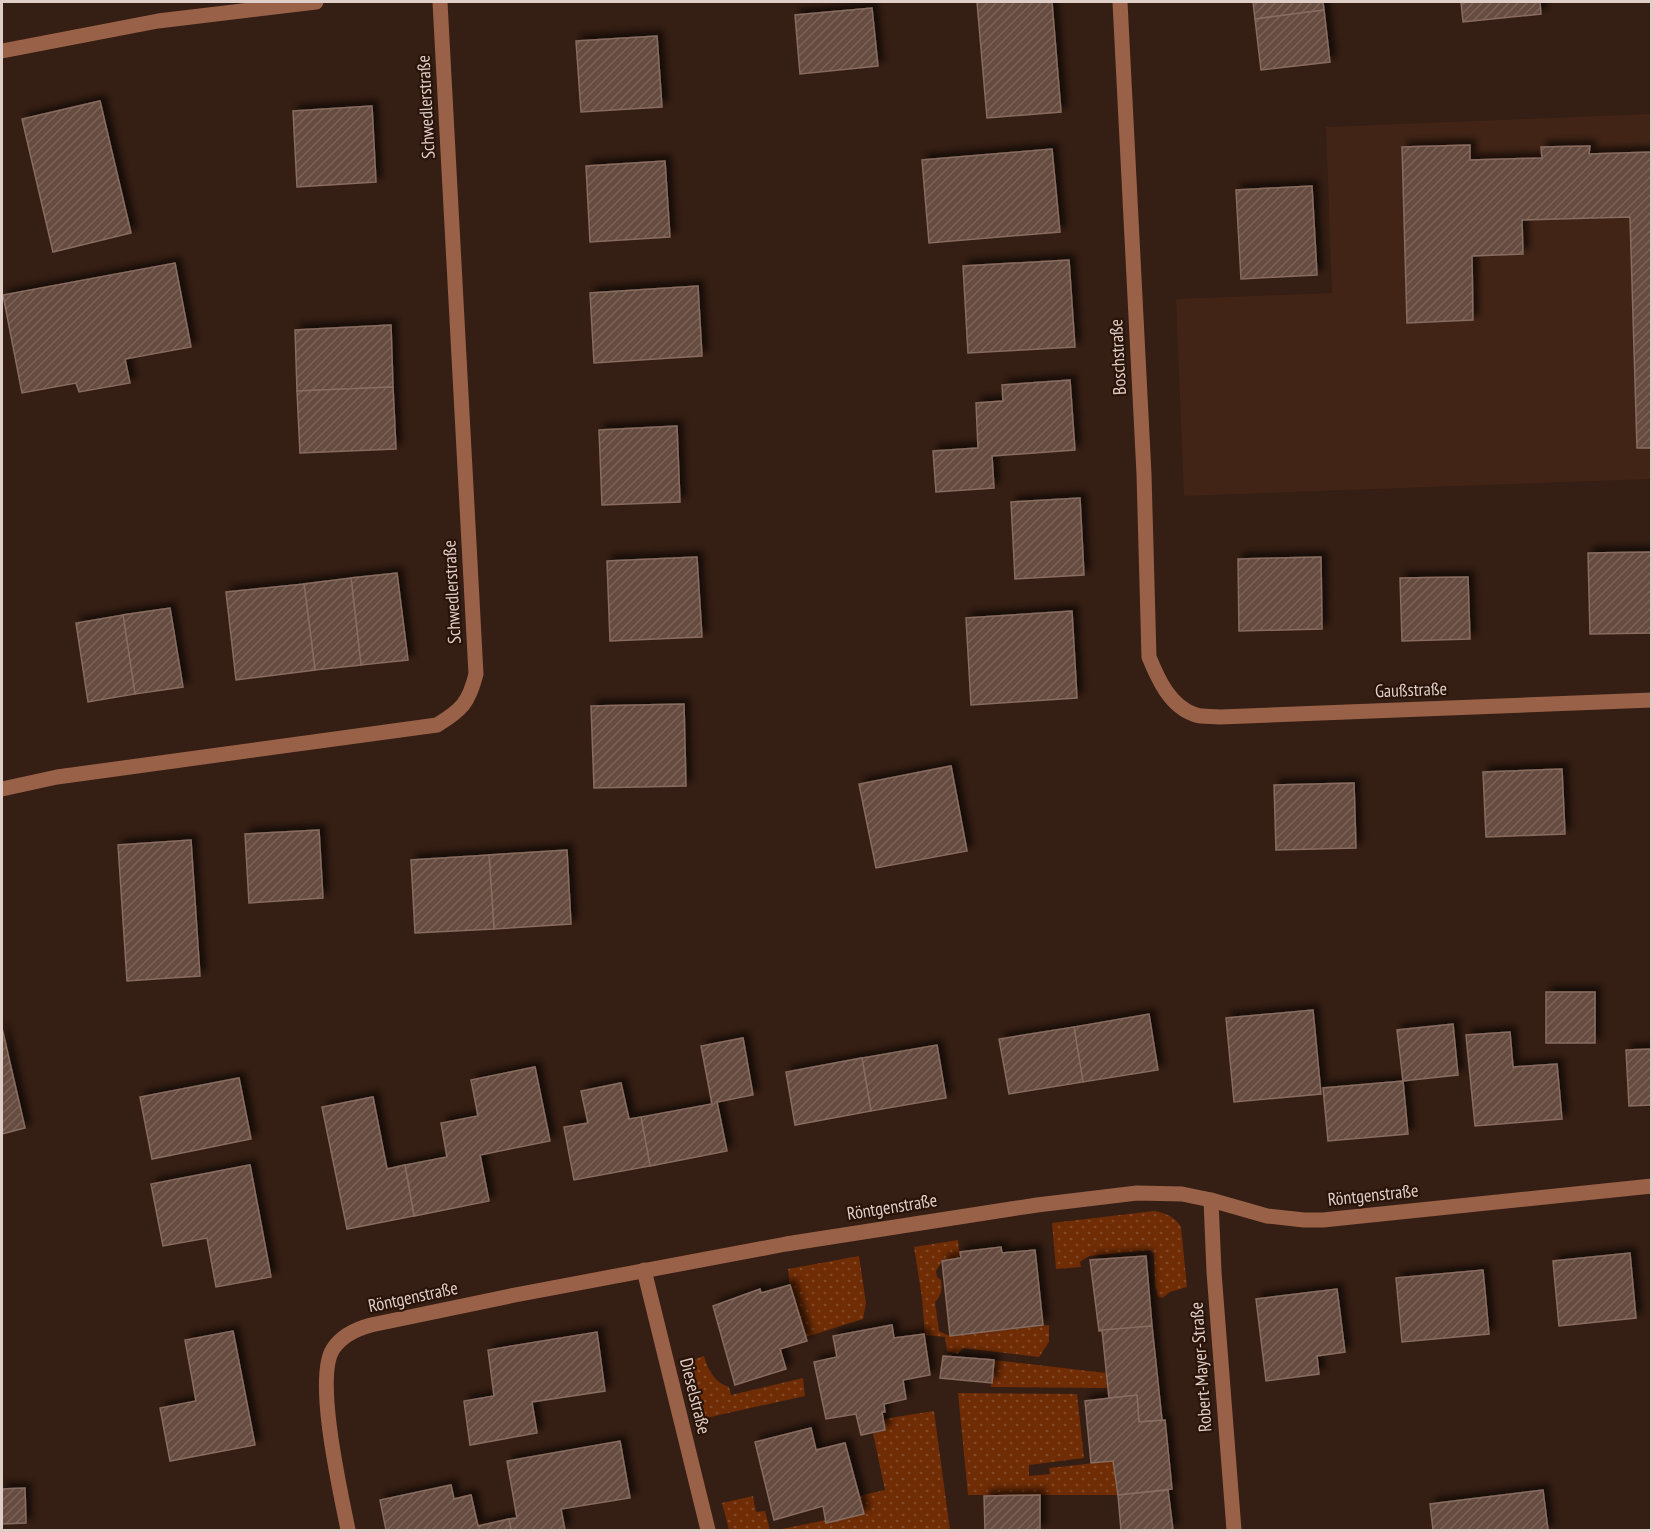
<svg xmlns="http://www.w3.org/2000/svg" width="1653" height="1532" font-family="'PT Sans Narrow',sans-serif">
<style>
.built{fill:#412416}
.grass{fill:url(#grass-dots)}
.building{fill:url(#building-hatch);stroke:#886c60;stroke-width:1.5;filter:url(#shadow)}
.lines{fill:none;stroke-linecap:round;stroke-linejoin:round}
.minor{stroke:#9a6149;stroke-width:15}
.labels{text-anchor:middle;stroke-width:4.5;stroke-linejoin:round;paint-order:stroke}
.street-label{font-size:18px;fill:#dfcfc8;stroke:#2a140a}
</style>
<defs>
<pattern id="grass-dots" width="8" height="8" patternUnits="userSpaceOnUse" patternTransform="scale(1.5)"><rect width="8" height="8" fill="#6f2c05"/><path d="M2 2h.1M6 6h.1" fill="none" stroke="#834a28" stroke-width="1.8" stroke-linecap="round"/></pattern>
<pattern id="building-hatch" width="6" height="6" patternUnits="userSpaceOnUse" patternTransform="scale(1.5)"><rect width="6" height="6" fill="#654b3f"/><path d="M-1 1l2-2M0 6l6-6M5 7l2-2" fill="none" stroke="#7b6459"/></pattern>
<filter id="shadow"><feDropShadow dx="5.5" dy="-5.5" stdDeviation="3" flood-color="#0009"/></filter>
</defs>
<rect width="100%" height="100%" fill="#351e13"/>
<path class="built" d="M1651,114V479L1184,496L1176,299L1332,293L1326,127Z"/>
<g class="grass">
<path d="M1154,1211C1166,1213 1175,1217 1181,1227L1187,1287L1170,1292L1162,1298L1158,1296L1155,1284L1154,1254L1150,1250L1089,1256L1080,1262L1081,1267L1056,1269L1052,1223Z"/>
<path d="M958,1240L960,1258L942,1261L936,1271L937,1277L941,1280C942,1290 942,1295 935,1302L939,1331L950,1336L1049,1325V1342L1039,1357L963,1348L958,1354L947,1351L945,1337L925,1335L922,1298L914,1247Z"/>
<path d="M859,1256L866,1303L863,1319L806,1337L790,1285L788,1269Z"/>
<path d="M704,1356C708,1370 715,1383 729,1387L731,1395L803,1378L805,1396L701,1419L687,1362Z"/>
<path d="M994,1360L1106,1373L1107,1388L991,1387Z"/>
<path d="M958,1393L1077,1394L1084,1458L1029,1465V1476L1050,1474L1049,1468L1113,1461L1118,1495H968Z"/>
<path d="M934,1411L950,1530H777L826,1520L827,1523L864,1514L859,1496L885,1490L873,1433L885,1430L883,1419Z"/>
<path d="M753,1496L756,1512L765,1511L770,1530H729L722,1503Z"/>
</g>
<g class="building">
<path d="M977,2H1052L1061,112L987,118Z"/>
<path d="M1253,2H1323L1324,10L1255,19Z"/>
<path d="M1461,2H1540L1541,14L1463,22Z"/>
<path d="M872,8L878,66L800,74L795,15Z"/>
<path d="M1324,10L1330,62L1261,70L1255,19Z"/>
<path d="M657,36L662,107L581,112L576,41Z"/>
<path d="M100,101L131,233L53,252L22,119Z"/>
<path d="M372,106L376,182L297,187L293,111Z"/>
<path d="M1470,145V160L1542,158L1541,147L1590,146L1589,154L1652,152V448H1637L1630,217L1522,220L1523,254L1472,256L1473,320L1407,323L1402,147Z"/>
<path d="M1052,149L1060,232L929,243L922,160Z"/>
<path d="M665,161L670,237L590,242L586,166Z"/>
<path d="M1312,186L1317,275L1241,279L1236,190Z"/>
<path d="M1069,260L1075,347L968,353L963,266Z"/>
<path d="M175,263L191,347L125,359L130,383L79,392L76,383L22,393L3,295Z"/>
<path d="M698,286L702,356L594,363L590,293Z"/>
<path d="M391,325L393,387L297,391L295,330Z"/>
<path d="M1070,380L1075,450L992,456L994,488L936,492L933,451L978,448L976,403L1003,401L1002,385Z"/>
<path d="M393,387L396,449L300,453L297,391Z"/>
<path d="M677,426L680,502L602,505L599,430Z"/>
<path d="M1080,498L1084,575L1015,579L1011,502Z"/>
<path d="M1652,552V633L1590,634L1588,553Z"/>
<path d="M697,557L702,637L610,641L607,561Z"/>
<path d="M1321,557L1322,629L1239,631L1238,559Z"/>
<path d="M397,573L408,660L361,665L351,578Z"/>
<path d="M1468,577L1470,639L1402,641L1400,578Z"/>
<path d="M351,578L361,665L315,670L304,584Z"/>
<path d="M304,584L315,670L236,680L226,592Z"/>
<path d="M170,608L183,687L135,694L123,615Z"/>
<path d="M1072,611L1077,698L971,705L966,618Z"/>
<path d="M123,615L135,694L88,702L76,623Z"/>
<path d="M684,704L686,786L594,788L591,706Z"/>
<path d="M951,766L967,851L876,868L859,784Z"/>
<path d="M1562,769L1565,834L1486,837L1483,772Z"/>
<path d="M1354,783L1356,848L1276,850L1274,785Z"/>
<path d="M319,830L323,898L249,903L245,834Z"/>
<path d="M191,840L200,976L127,981L118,845Z"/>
<path d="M567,850L571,924L494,929L489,855Z"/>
<path d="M489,855L494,929L415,933L411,860Z"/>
<rect x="1546" y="992" width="49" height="51"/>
<path d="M1313,1010L1321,1094L1234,1102L1226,1018Z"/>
<path d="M1149,1014L1158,1070L1083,1082L1074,1027Z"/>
<path d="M1453,1024L1458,1075L1403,1081L1397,1030Z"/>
<path d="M1074,1027L1083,1082L1009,1094L999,1039Z"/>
<path d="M2,1028L25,1128L2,1134Z"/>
<path d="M1510,1032L1513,1067L1557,1064L1562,1119L1475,1126L1466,1035Z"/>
<path d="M743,1038L753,1095L717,1102L727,1151L650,1166L641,1117L712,1104L701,1046Z"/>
<path d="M937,1045L946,1098L871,1111L862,1058Z"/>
<path d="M1652,1049V1105L1629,1106L1626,1050Z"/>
<path d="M862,1058L871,1111L795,1125L786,1072Z"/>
<path d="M535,1067L550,1141L480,1155L489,1201L414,1216L405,1165L447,1157L441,1123L478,1116L471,1080Z"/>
<path d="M239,1078L251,1139L152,1159L140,1097Z"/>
<path d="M1403,1081L1408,1134L1328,1141L1323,1088Z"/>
<path d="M621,1083L629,1119L641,1117L650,1166L574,1180L564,1127L588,1123L581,1091Z"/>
<path d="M373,1097L387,1169L405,1165L414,1216L347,1229L322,1107Z"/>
<path d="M250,1165L271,1277L216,1287L207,1238L163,1246L151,1184Z"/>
<path d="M1001,1247L1002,1253L1035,1250L1043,1325L950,1336L942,1261L961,1258L960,1252Z"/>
<path d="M1630,1253L1636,1318L1559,1326L1553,1261Z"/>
<path d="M1146,1256L1152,1326L1099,1331L1090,1260Z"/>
<path d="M1483,1270L1489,1334L1402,1342L1396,1278Z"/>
<path d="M790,1285L807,1341L780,1349L786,1369L735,1385L713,1306L760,1289L761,1293Z"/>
<path d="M1337,1289L1345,1352L1317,1356L1319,1374L1266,1381L1256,1299Z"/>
<path d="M892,1325L894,1338L924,1334L930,1375L903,1380L906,1399L884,1404L885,1412H882L885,1430L861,1435L856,1414L826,1419L814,1362L837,1357L833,1336Z"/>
<path d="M1152,1326L1162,1420L1139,1422L1137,1395L1109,1398L1102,1330Z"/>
<path d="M233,1331L255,1445L170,1461L160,1408L196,1401L185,1340Z"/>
<path d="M597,1332L605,1391L532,1402L537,1433L470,1445L464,1401L494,1396L488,1350Z"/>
<path d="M943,1356L994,1360L992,1383L940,1378Z"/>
<path d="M1137,1395L1139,1422L1165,1420L1172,1489L1118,1495L1113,1461L1091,1463L1085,1401Z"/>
<path d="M811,1428L816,1450L845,1443L864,1514L826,1523L823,1506L774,1520L755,1442Z"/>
<path d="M620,1441L630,1498L561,1509L565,1530H511L509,1519L517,1518L507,1461Z"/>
<path d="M451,1485L454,1499L471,1495L478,1526L509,1519L511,1530H386L380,1500Z"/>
<path d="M25,1488L26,1523L2,1524V1489Z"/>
<path d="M1168,1490L1173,1530H1121L1118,1495Z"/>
<path d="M1543,1490L1548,1530H1433L1430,1504Z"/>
<path d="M1040,1495V1530H985L984,1496Z"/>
</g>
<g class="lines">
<g class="minor">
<path d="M1120,2L1144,474L1149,657C1158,679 1170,707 1196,715C1203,717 1212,716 1220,717L1652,700"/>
<path d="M2,51L158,21L316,2"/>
<path d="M2,789L57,777L437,725C462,710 469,702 476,674L440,2"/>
<path d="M1211,1200L1214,1272L1234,1530"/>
<path d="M644,1270L708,1530"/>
<path d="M348,1530C341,1494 314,1378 333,1349C342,1335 356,1329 371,1325L515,1295L786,1244L1037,1205L1137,1193L1182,1194L1211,1200L1267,1216L1304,1220H1323L1652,1186"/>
</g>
</g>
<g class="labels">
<g class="street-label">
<text transform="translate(426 107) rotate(-93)" y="6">Schwedlerstraße</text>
<text transform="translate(1118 357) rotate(-93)" y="6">Boschstraße</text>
<text transform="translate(452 592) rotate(-93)" y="6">Schwedlerstraße</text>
<text transform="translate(1411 690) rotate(-2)" y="6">Gaußstraße</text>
<text transform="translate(1373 1195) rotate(-6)" y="6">Röntgenstraße</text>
<text transform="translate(892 1207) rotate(-9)" y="6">Röntgenstraße</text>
<text transform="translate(413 1297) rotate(-12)" y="6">Röntgenstraße</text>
<text transform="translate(1201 1367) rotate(-94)" y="6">Robert-Mayer-Straße</text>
<text transform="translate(695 1396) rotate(76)" y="6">Dieselstraße</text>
</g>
</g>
<rect width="1653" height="1532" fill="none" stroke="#dfcfc8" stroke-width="6"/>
</svg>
